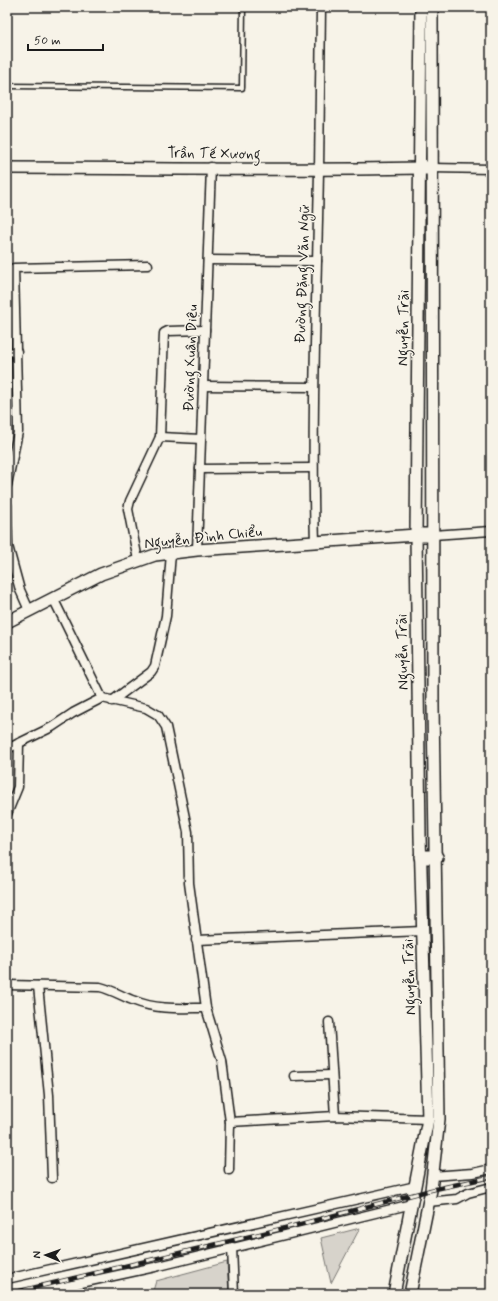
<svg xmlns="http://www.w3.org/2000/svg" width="498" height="1301" font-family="Mynerve,sans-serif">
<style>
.green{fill:#d7d3cb;stroke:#7a7874}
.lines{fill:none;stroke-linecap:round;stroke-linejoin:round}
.lane-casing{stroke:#1c1c1c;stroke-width:7}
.street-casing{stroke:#1c1c1c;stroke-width:11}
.secondary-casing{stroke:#1c1c1c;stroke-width:14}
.primary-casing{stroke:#1c1c1c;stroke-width:16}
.lane{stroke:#f7f3e8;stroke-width:4}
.street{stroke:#f7f3e8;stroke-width:8}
.secondary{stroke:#f7f3e8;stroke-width:11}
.primary{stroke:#f7f3e8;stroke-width:13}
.rail-casing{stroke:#1c1c1c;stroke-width:4.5}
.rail{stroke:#f7f3e8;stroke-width:3;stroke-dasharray:9;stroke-linecap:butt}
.labels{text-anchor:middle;stroke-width:3;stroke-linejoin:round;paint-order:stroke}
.street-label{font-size:15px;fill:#1c1c1c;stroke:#f7f3e8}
</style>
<rect width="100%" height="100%" fill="#f7f3e8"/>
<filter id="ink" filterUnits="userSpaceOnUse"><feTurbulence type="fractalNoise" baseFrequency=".025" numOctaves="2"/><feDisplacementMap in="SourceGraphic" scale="8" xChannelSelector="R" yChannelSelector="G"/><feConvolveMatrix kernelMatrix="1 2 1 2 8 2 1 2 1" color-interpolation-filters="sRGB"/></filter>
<g filter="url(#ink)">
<g class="green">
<path d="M360,1228L331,1283L321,1238Z"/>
<path d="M227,1262L229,1294H152L156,1281Z"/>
</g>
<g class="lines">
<g class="lane-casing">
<path id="lane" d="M7,86L242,88L243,7"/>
</g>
<g class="street-casing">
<g id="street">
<path d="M431,168L491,169"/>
<path d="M208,260L317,261"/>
<path d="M7,352H17"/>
<path d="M203,386L313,387"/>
<path d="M160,437L201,439"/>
<path d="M200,469L312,468"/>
<path d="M7,485L18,432L14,268L148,265"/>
<path d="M7,505L8,546L20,590L29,610"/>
<path d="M433,535L491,531"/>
<path d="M315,542C311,418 317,294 319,170C320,116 320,61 321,7"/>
<path d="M197,550L211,167"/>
<path d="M138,560L128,509L130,501L160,437L164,333L168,331L205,330"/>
<path d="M53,598L102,698"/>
<path d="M112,701L151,672L155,666L166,616L171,553"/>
<path d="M7,749L52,727L73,713L102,698L146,708L158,715L166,727L188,832L189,883L206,1008L222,1061L230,1122L229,1170"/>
<path d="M7,814L18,787L19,743"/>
<path d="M196,940L423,931"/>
<path d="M7,985L100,987C113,990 123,997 135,1001C157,1010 182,1008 206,1008"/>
<path d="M38,986L49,1095L52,1178"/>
<path d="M329,1022L335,1116"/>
<path d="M294,1076L332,1075"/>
<path d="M230,1122L335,1116L428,1119"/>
<path d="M432,1176L473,1173L491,1169"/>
<path d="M428,1202L457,1199L468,1193L491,1187"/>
<path d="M232,1247L234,1294"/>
<path d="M7,1279L416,1186"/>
<path d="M69,1285L70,1294"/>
<path d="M30,1294L155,1267L412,1204"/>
</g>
</g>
<g class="secondary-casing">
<g id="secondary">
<path d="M7,168C145,168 282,171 420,168"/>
<path d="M7,622L101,574L155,555L197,550L416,535"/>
<path d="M394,1294L428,1119L420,836L416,535L421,7"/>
<path d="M410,1294L431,1190L439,1119L433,706L432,7"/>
</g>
</g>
<g class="primary-casing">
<g id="primary">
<path d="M420,168H431"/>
<path d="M416,535H433"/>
<path d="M421,857H436"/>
</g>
</g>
<use href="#lane" class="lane"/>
<use href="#street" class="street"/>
<use href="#secondary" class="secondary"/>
<use href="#primary" class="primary"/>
<g class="rail-casing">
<path id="rail" d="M7,1294L293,1226L431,1190L491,1177"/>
</g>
<use href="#rail" class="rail"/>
</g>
</g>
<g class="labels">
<g class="street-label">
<text transform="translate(214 153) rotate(1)" y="5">Trần Tế Xương</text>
<text transform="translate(302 274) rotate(-88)" y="5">Đường Đặng Văn Ngữ</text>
<text transform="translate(403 328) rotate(-89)" y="5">Nguyễn Trãi</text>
<text transform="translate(190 358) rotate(-88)" y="5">Đường Xuân Diệu</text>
<text transform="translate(203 537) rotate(-6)" y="5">Nguyễn Đình Chiểu</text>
<text transform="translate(402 652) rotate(-91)" y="5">Nguyễn Trãi</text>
<text transform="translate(409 977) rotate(-92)" y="5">Nguyễn Trãi</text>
</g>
</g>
<rect width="498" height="1301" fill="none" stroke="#f7f3e8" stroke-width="24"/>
<rect x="12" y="12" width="474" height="1277" fill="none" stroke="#1c1c1c" stroke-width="1.5" filter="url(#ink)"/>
<g transform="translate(46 1255) rotate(272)" stroke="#f7f3e8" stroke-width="3" paint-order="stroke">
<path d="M0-3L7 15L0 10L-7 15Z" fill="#1c1c1c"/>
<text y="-6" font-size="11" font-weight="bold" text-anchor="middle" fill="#1c1c1c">N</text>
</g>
<path d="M28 44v6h75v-6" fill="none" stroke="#1c1c1c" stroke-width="2"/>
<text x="34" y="44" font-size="12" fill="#1c1c1c" stroke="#f7f3e8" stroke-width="3" paint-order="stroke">50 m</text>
</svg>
